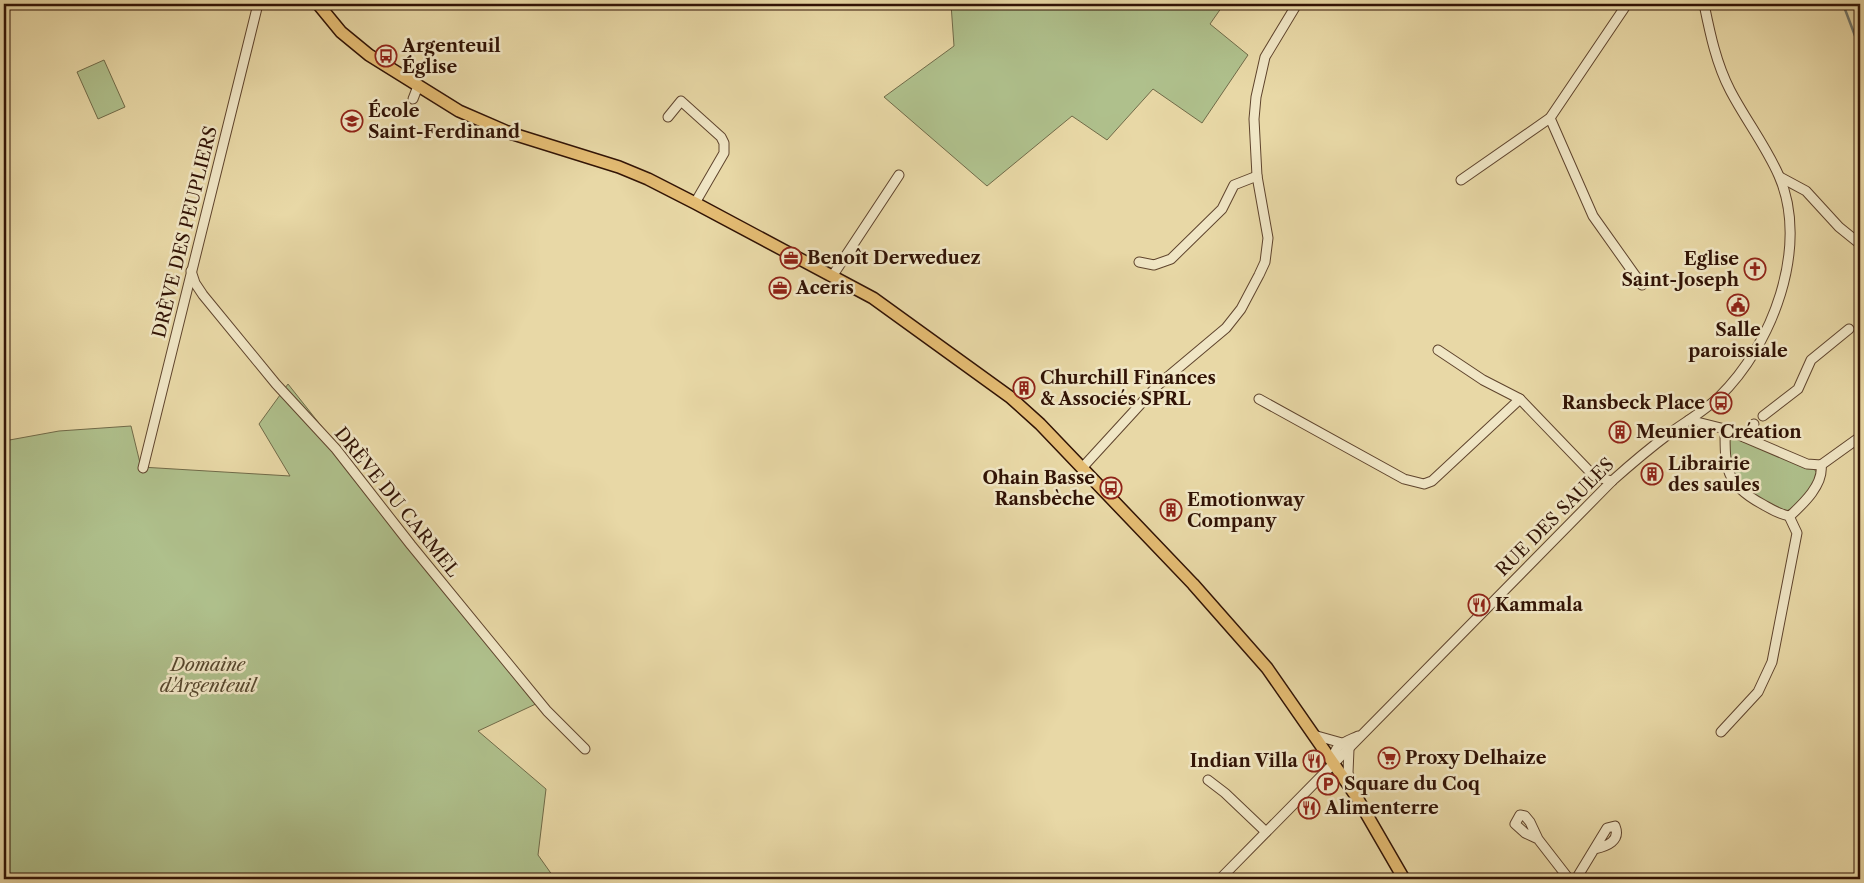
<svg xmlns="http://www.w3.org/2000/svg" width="1864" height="883" font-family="'Libre Caslon Text',serif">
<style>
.green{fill:#afc08c;stroke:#706a48}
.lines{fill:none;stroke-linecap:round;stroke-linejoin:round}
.stream{stroke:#6f766c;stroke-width:2.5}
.minor-casing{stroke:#5f442d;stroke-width:11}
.major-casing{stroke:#311305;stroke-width:14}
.minor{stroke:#f0e6c5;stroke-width:9}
.major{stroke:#e4bc73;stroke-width:11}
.labels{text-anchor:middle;stroke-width:5;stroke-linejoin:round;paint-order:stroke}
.poi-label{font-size:18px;font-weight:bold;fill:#311305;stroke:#f0e6c5;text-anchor:start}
.street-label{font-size:18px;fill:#311305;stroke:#f0e6c5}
.park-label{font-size:18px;font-style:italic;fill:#57472e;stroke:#f0e6c5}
</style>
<rect width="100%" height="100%" fill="#e8d8a6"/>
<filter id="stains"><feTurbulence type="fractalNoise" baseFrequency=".004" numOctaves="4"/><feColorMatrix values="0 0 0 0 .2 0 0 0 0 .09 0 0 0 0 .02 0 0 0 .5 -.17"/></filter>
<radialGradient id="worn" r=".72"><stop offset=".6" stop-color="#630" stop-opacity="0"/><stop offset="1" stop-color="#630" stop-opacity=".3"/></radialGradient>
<g class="green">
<path d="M951,4H1224L1210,24L1248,55L1202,123L1153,89L1107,140L1072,116L987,186L884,97L954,46Z"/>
<path d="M104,60L125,107L98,119L77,72Z"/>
<path d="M288,384L540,702L478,731L546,789L538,855L555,879H4V441L59,431L131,426L141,467L290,476L259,424Z"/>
<path d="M1728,435L1814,469L1817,473C1816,488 1798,507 1784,512L1744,491L1731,475Z"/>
</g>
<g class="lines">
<path class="stream" d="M1843,4L1860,49"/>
<g class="minor-casing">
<g id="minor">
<path d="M413,99L418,86"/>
<path d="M668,117L681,101L721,137L724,143V153L695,203"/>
<path d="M1550,118L1593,216L1642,285"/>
<path d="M1780,177L1806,191L1839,227L1860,244"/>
<path d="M1461,180L1550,118L1627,4"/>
<path d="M1139,262L1154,265L1171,259L1222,209L1234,185L1257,176"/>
<path d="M191,271L195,283L203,295L276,384L336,449L411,545L547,711L585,749"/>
<path d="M833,275L899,175"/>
<path d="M1438,350L1483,380L1520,399L1594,476L1612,481"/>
<path d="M1259,399L1404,479L1424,484L1432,481L1520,399"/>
<path d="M1763,416L1798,389L1811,360L1849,329"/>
<path d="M1689,420L1725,429L1807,464L1821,465"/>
<path d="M1725,429C1725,468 1725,484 1762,504C1771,509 1780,515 1790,516C1804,503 1824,484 1821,465"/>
<path d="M1744,437L1754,424"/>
<path d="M1821,465L1860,437"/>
<path d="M143,468L258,4"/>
<path d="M1082,468L1158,385L1226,328L1241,309L1259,275L1265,262L1268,238L1257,176L1254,119L1256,97L1265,57L1297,4"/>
<path d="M1721,732L1758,692L1772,662L1797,533L1789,516"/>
<path d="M1317,736L1342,743"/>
<path d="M1349,749L1348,773L1354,788"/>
<path d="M1334,762C1332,745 1345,742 1358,736"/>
<path d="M1208,780L1225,793L1266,832"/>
<path d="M1538,839L1525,833L1515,824L1520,815L1525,816L1530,822L1538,839L1569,879"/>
<path d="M1220,879L1612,481C1631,464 1650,448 1670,433C1687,421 1704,411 1719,397C1772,346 1810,247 1779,176C1766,146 1745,119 1730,90C1716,63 1710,33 1704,4"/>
<path d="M1576,879L1607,828L1615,826C1621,841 1607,846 1595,849"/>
</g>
</g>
<g class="major-casing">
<path id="major" d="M318,4L341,32L369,55L459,111L510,133L619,167L648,179L695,203L873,298L1010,397L1040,424L1193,584L1267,668L1356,796L1404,879"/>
</g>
<use href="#minor" class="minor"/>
<use href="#major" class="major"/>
</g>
<defs>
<g id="bus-ring" transform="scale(1.125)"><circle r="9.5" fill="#f0e6c5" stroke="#8f2418" stroke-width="1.5"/><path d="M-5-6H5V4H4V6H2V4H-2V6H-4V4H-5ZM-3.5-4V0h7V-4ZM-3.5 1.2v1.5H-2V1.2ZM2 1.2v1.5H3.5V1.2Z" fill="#8f2418"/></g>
<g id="school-ring" transform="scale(1.125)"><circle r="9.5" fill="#f0e6c5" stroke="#8f2418" stroke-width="1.5"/><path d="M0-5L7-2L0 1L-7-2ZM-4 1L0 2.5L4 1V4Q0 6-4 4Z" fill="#8f2418"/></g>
<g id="office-ring" transform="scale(1.125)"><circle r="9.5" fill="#f0e6c5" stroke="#8f2418" stroke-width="1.5"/><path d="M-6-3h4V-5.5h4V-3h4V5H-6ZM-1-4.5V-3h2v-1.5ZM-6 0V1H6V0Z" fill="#8f2418"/></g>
<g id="church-ring" transform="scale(1.125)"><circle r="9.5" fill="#f0e6c5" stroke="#8f2418" stroke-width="1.5"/><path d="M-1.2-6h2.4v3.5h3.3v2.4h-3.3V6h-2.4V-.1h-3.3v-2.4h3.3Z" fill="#8f2418"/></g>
<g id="civic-ring" transform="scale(1.125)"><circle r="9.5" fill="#f0e6c5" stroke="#8f2418" stroke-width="1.5"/><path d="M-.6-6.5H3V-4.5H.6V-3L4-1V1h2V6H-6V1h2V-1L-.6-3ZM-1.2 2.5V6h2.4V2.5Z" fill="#8f2418"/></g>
<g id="building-ring" transform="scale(1.125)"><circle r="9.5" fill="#f0e6c5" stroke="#8f2418" stroke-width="1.5"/><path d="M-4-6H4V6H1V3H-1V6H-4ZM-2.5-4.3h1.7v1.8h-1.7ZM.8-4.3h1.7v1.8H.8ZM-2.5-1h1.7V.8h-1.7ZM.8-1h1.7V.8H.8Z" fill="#8f2418"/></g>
<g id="restaurant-ring" transform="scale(1.125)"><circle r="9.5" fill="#f0e6c5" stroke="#8f2418" stroke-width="1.5"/><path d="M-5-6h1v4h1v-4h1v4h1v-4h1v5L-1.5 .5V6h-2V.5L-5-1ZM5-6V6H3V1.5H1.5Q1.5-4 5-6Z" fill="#8f2418"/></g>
<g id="supermarket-ring" transform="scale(1.125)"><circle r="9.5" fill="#f0e6c5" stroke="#8f2418" stroke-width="1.5"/><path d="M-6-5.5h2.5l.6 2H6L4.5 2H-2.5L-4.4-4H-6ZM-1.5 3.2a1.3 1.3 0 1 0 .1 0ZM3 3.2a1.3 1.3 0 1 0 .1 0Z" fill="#8f2418"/></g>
<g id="parking-ring" transform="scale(1.125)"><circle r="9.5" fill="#f0e6c5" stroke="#8f2418" stroke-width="1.5"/><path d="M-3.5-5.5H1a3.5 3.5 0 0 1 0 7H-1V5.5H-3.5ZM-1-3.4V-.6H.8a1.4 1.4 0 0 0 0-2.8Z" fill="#8f2418"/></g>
</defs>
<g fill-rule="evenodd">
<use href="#bus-ring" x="386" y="56"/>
<use href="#school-ring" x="352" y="121"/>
<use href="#office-ring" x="791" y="258"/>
<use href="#church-ring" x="1755" y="269"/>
<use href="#office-ring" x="780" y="288"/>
<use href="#civic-ring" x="1738" y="305"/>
<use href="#building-ring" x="1024" y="388"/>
<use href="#bus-ring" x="1721" y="403"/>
<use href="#building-ring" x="1620" y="432"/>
<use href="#building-ring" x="1652" y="474"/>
<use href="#bus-ring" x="1111" y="488"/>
<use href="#building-ring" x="1171" y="510"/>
<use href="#restaurant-ring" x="1479" y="605"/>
<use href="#supermarket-ring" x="1389" y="758"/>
<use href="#restaurant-ring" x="1314" y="761"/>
<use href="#parking-ring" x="1328" y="784"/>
<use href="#restaurant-ring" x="1309" y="808"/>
</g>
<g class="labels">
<g class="poi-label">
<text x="402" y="52">Argenteuil<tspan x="402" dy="21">Église</tspan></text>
<text x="368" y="117">École<tspan x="368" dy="21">Saint-Ferdinand</tspan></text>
<text x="807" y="264">Benoît Derweduez</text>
<text x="1739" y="265" text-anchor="end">Eglise<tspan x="1739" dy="21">Saint-Joseph</tspan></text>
<text x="796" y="294">Aceris</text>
<text x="1738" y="336" text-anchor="middle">Salle<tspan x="1738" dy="21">paroissiale</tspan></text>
<text x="1040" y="384">Churchill Finances<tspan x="1040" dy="21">&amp; Associés SPRL</tspan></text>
<text x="1705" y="409" text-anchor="end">Ransbeck Place</text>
<text x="1636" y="438">Meunier Création</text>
<text x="1668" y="470">Librairie<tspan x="1668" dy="21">des saules</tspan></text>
<text x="1095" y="484" text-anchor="end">Ohain Basse<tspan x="1095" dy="21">Ransbèche</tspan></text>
<text x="1187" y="506">Emotionway<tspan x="1187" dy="21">Company</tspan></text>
<text x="1495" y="611">Kammala</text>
<text x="1405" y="764">Proxy Delhaize</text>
<text x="1298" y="767" text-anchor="end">Indian Villa</text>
<text x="1344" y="790">Square du Coq</text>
<text x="1325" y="814">Alimenterre</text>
</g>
<g class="street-label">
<text transform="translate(185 232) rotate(-76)" y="6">DRÈVE DES PEUPLIERS</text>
<text transform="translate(397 502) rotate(51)" y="6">DRÈVE DU CARMEL</text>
<text transform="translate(1555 517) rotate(-45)" y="6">RUE DES SAULES</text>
</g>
<g class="park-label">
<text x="208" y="671">Domaine<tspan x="208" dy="21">d'Argenteuil</tspan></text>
</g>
</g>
<rect width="1864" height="883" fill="none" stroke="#e8d8a6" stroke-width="20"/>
<rect x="5" y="5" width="1854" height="873" fill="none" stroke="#311305" stroke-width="2.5"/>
<rect x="10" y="10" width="1844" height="863" fill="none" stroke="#311305"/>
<rect width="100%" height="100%" filter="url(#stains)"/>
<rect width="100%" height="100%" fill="url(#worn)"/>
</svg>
